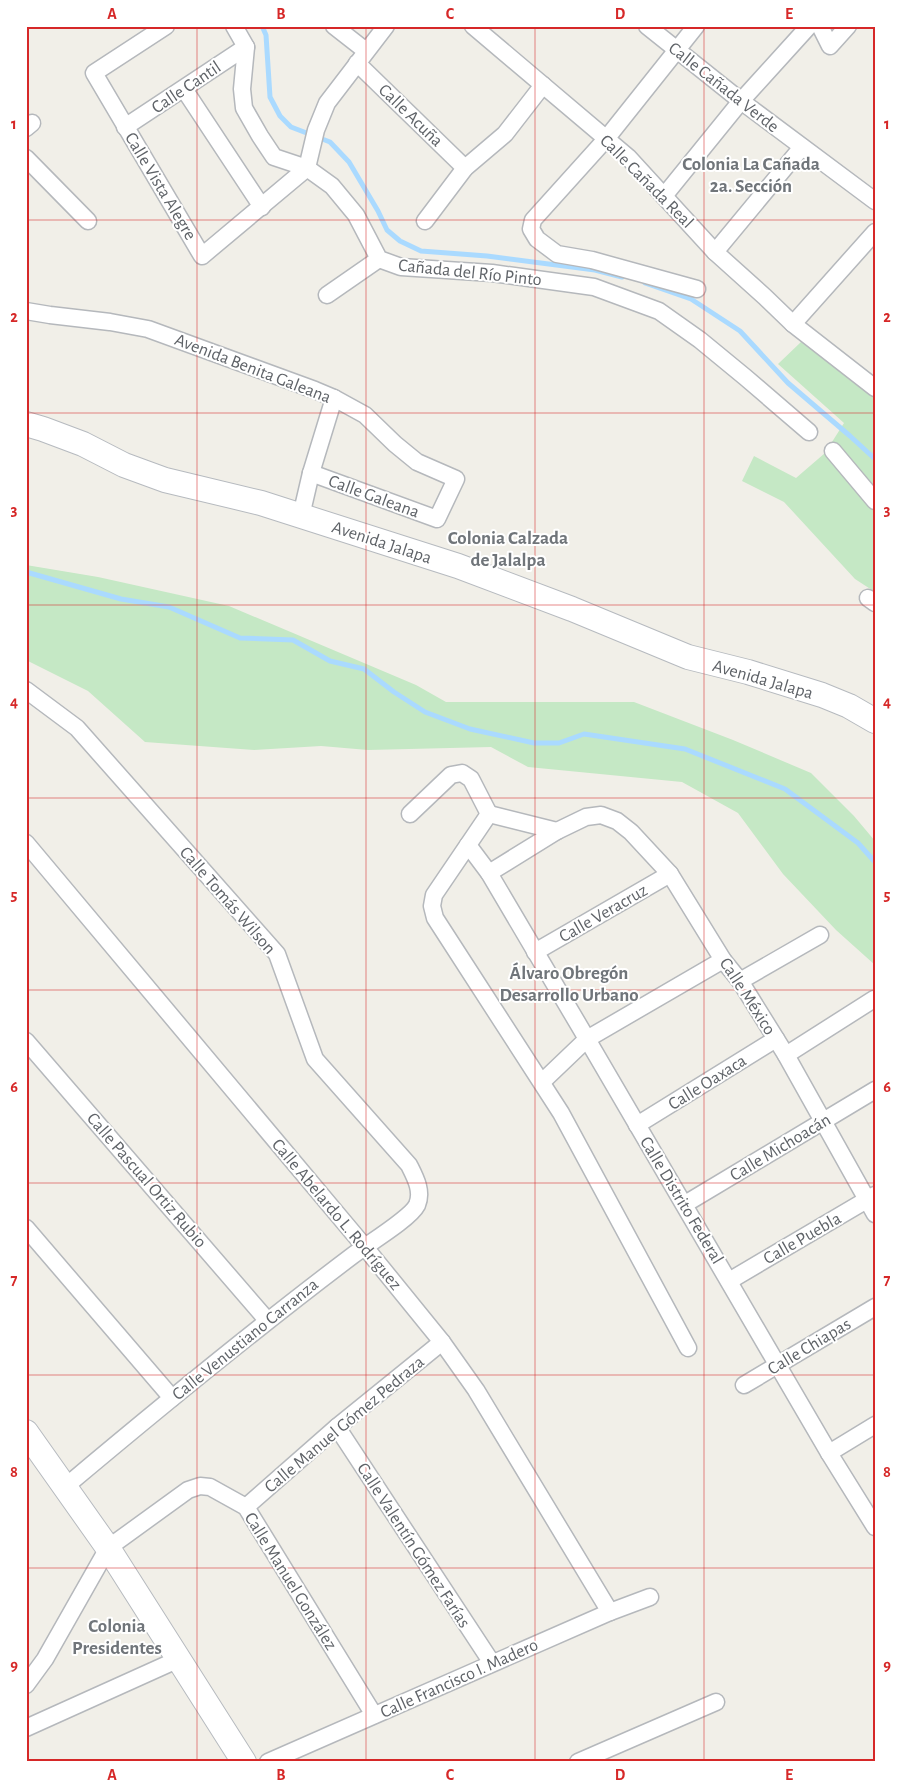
<svg xmlns="http://www.w3.org/2000/svg" width="901" height="1788" font-family="'Alegreya Sans',sans-serif">
<style>
.green{fill:#c5e8c5}
.lines{fill:none;stroke-linecap:round;stroke-linejoin:round}
.stream{stroke:#aadaff;stroke-width:5}
.street-casing{stroke:#b5b8bc;stroke-width:19}
.secondary-casing{stroke:#b6babf;stroke-width:26}
.street{stroke:#fff;stroke-width:16}
.secondary{stroke:#fff;stroke-width:24}
.grid{fill:none;stroke:#d62828;stroke-width:1;stroke-opacity:0.55}
.labels{text-anchor:middle;stroke-width:4;stroke-linejoin:round;paint-order:stroke}
.street-label{font-size:18px;fill:#5f6368;stroke:#fff}
.neighbourhood-label{font-size:19px;font-weight:bold;fill:#70757a;stroke:#fff}
.neatline{fill:none;stroke:#d62828;stroke-width:2}
.grid-label{font-size:16px;text-anchor:middle;font-weight:bold;fill:#d62828}
</style>
<rect width="100%" height="100%" fill="#f1efe8"/>
<g class="green">
<path d="M801,342L875,397V592L855,579L784,502L742,481L754,456L796,478L825,453L844,423L778,364Z"/>
<path d="M26,565L98,577L229,606L416,685L446,702H634L733,740L811,773L854,816L875,841V965L836,930L783,874L738,813L682,782L528,767L491,747L368,750L321,746L254,750L145,742L88,691L26,660Z"/>
</g>
<g class="lines">
<g class="stream">
<path d="M262,26L266,35L270,97L280,116L291,127L330,142L349,162L378,211L387,230L400,241L421,251L487,256L595,270L622,277"/>
<path d="M645,283L691,299L740,331L788,383L850,436L875,459"/>
<path d="M26,572L121,599L169,607L240,638L293,640L330,661L364,669L394,692L425,712L470,729L534,743H559L584,734L685,749L785,789L858,843L875,862"/>
</g>
<g class="street-casing">
<g id="street">
<path d="M166,26L94,73L202,256L307,168L316,130L327,103L386,26"/>
<path d="M234,26L246,47L242,89L244,108L260,136L274,157L307,168L332,186L356,215L379,259L401,267L492,273L594,287L659,311L700,340L745,377L809,432"/>
<path d="M334,26L366,51"/>
<path d="M473,26L628,157L715,252L765,297L793,324L875,388"/>
<path d="M647,26L741,101L875,201"/>
<path d="M696,26L606,139L533,220L531,229L537,239L557,254L592,260L697,289"/>
<path d="M820,26L830,46L848,26"/>
<path d="M357,63L465,168"/>
<path d="M184,89L262,207"/>
<path d="M125,127L246,47"/>
<path d="M26,128L32,123"/>
<path d="M26,158L88,221"/>
<path d="M664,196L741,101L809,26"/>
<path d="M425,221L465,168L505,134L543,85"/>
<path d="M715,252L802,147"/>
<path d="M327,295L379,259"/>
<path d="M26,311L50,315L110,322L148,329L315,390L334,398L365,415L395,444L417,462L456,479L437,519L311,473"/>
<path d="M793,324L875,232"/>
<path d="M833,451L875,501"/>
<path d="M301,516L311,473L334,398"/>
<path d="M868,598L875,603"/>
<path d="M26,690L77,728L277,954L315,1059L409,1165C415,1177 423,1191 417,1205C410,1219 366,1245 352,1256C254,1330 159,1408 65,1487"/>
<path d="M410,814L451,775L462,773L471,779L489,814"/>
<path d="M489,814L434,895L432,906L435,918L561,1113L688,1348"/>
<path d="M489,814L557,831"/>
<path d="M26,843L364,1246L442,1342L476,1390L610,1612"/>
<path d="M468,845L489,873L587,1039L829,1453L875,1527"/>
<path d="M489,873L557,831L586,817L601,815L617,821L631,832L670,874L723,960L740,981L786,1055L875,1214"/>
<path d="M535,952L670,874"/>
<path d="M740,981L820,935"/>
<path d="M26,1041L267,1320"/>
<path d="M786,1055L874,999"/>
<path d="M542,1082L587,1039L723,960"/>
<path d="M637,1125L776,1039"/>
<path d="M685,1204L875,1090"/>
<path d="M26,1228L172,1398"/>
<path d="M729,1281L875,1195"/>
<path d="M744,1385L875,1307"/>
<path d="M337,1427L492,1663"/>
<path d="M829,1453L875,1425"/>
<path d="M246,1507L337,1427L442,1342"/>
<path d="M26,1685L45,1659L108,1548L188,1490L200,1486L210,1487L246,1507L374,1715"/>
<path d="M26,1728L179,1659"/>
<path d="M268,1762L610,1612L650,1597"/>
<path d="M578,1762L716,1702"/>
</g>
</g>
<g class="secondary-casing">
<g id="secondary">
<path d="M26,424L43,429L83,444L124,465L165,480L261,503L458,566L572,609L688,657L748,672L822,695L849,706L875,721"/>
<path d="M26,1432L108,1548L244,1762"/>
</g>
</g>
<use href="#street" class="street"/>
<use href="#secondary" class="secondary"/>
</g>
<path class="grid" d="M197,26V1762M366,26V1762M535,26V1762M704,26V1762M26,220H875M26,413H875M26,605H875M26,798H875M26,990H875M26,1183H875M26,1375H875M26,1568H875"/>
<g class="labels">
<g class="street-label">
<text transform="translate(186 87) rotate(-34)" y="6">Calle Cantil</text>
<text transform="translate(724 87) rotate(38)" y="6">Calle Cañada Verde</text>
<text transform="translate(411 115) rotate(44)" y="6">Calle Acuña</text>
<text transform="translate(647 181) rotate(45)" y="6">Calle Cañada Real</text>
<text transform="translate(161 186) rotate(59)" y="6">Calle Vista Alegre</text>
<text transform="translate(470 272) rotate(6)" y="6">Cañada del Río Pinto</text>
<text transform="translate(253 368) rotate(21)" y="6">Avenida Benita Galeana</text>
<text transform="translate(374 496) rotate(20)" y="6">Calle Galeana</text>
<text transform="translate(382 542) rotate(18)" y="6">Avenida Jalapa</text>
<text transform="translate(763 679) rotate(16)" y="6">Avenida Jalapa</text>
<text transform="translate(228 900) rotate(49)" y="6">Calle Tomás Wilson</text>
<text transform="translate(603 913) rotate(-30)" y="6">Calle Veracruz</text>
<text transform="translate(748 996) rotate(57)" y="6">Calle México</text>
<text transform="translate(707 1082) rotate(-32)" y="6">Calle Oaxaca</text>
<text transform="translate(780 1147) rotate(-31)" y="6">Calle Michoacán</text>
<text transform="translate(147 1180) rotate(49)" y="6">Calle Pascual Ortiz Rubio</text>
<text transform="translate(682 1200) rotate(59)" y="6">Calle Distrito Federal</text>
<text transform="translate(337 1214) rotate(50)" y="6">Calle Abelardo L. Rodríguez</text>
<text transform="translate(802 1238) rotate(-30)" y="6">Calle Puebla</text>
<text transform="translate(245 1339) rotate(-39)" y="6">Calle Venustiano Carranza</text>
<text transform="translate(809 1346) rotate(-31)" y="6">Calle Chiapas</text>
<text transform="translate(344 1424) rotate(-40)" y="6">Calle Manuel Gómez Pedraza</text>
<text transform="translate(414 1545) rotate(57)" y="6">Calle Valentín Gómez Farías</text>
<text transform="translate(291 1581) rotate(58)" y="6">Calle Manuel González</text>
<text transform="translate(459 1678) rotate(-24)" y="6">Calle Francisco I. Madero</text>
</g>
<g class="neighbourhood-label">
<text x="751" y="170">Colonia La Cañada<tspan x="751" dy="22">2a. Sección</tspan></text>
<text x="508" y="544">Colonia Calzada<tspan x="508" dy="22">de Jalalpa</tspan></text>
<text x="569" y="979">Álvaro Obregón<tspan x="569" dy="22">Desarrollo Urbano</tspan></text>
<text x="117" y="1632">Colonia<tspan x="117" dy="22">Presidentes</tspan></text>
</g>
</g>
<rect width="901" height="1788" fill="none" stroke="#ffffff" stroke-width="55"/>
<rect x="28" y="28" width="846" height="1732" class="neatline"/>
<g class="grid-label">
<text x="112" y="19">A</text>
<text x="281" y="19">B</text>
<text x="450" y="19">C</text>
<text x="620" y="19">D</text>
<text x="789" y="19">E</text>
<text x="14" y="129">1</text>
<text x="887" y="129">1</text>
<text x="14" y="322">2</text>
<text x="887" y="322">2</text>
<text x="14" y="515">3</text>
<text x="887" y="515">3</text>
<text x="14" y="707">4</text>
<text x="887" y="707">4</text>
<text x="14" y="900">5</text>
<text x="887" y="900">5</text>
<text x="14" y="1092">6</text>
<text x="887" y="1092">6</text>
<text x="14" y="1285">7</text>
<text x="887" y="1285">7</text>
<text x="14" y="1477">8</text>
<text x="887" y="1477">8</text>
<text x="14" y="1670">9</text>
<text x="887" y="1670">9</text>
<text x="112" y="1780">A</text>
<text x="281" y="1780">B</text>
<text x="450" y="1780">C</text>
<text x="620" y="1780">D</text>
<text x="789" y="1780">E</text>
</g>
</svg>
